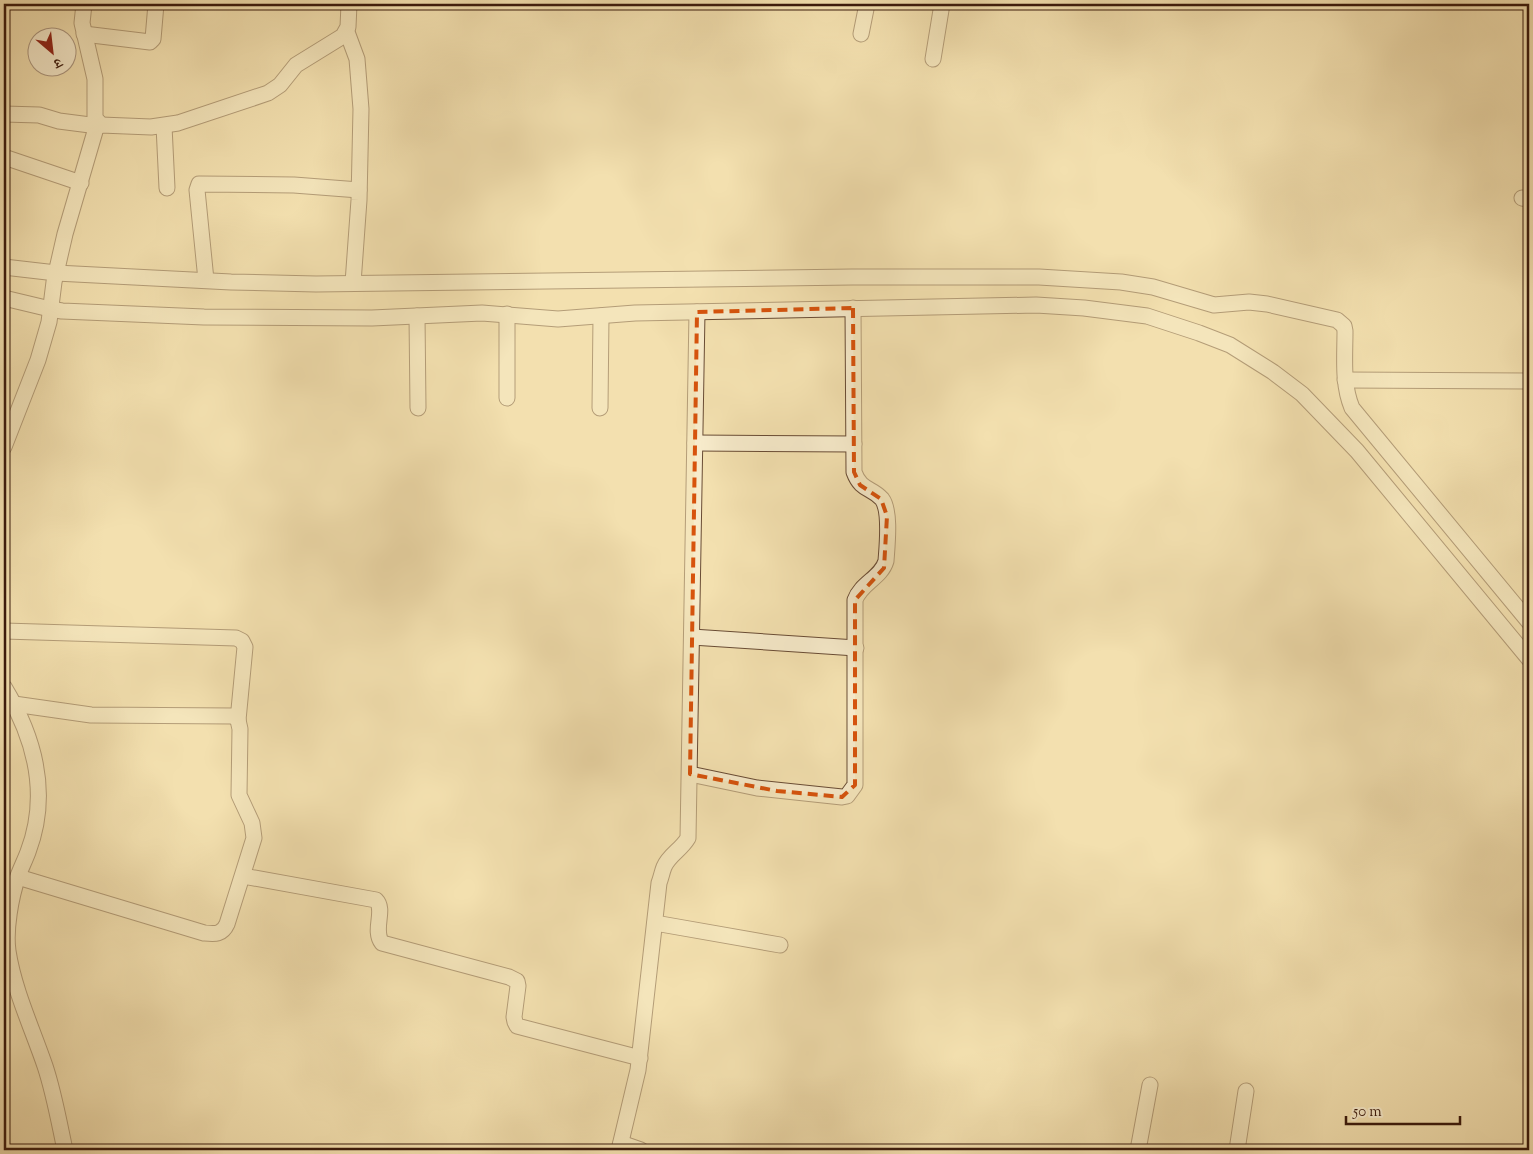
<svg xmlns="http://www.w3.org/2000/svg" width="1533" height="1154" font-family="'Sorts Mill Goudy','Noto Serif Devanagari',serif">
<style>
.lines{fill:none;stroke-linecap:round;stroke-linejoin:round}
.street-casing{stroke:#694c35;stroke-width:17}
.street{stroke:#f7ebcb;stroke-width:15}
.marked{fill:none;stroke:#d7530c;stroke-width:4;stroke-dasharray:10 6;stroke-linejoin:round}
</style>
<rect width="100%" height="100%" fill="#f3e0af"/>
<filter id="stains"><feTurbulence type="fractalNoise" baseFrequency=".004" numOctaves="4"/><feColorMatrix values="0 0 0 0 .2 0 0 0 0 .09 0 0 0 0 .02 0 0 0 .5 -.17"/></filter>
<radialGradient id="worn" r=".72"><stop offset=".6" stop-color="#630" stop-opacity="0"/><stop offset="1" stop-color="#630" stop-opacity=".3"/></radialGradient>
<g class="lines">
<g class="street-casing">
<g id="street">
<path d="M84,4L82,23L95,79V118L101,125"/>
<path d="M347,32L357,59L361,109L359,200L353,283"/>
<path d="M84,34L150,42L153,39L156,4"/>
<path d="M861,34L867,4"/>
<path d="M933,59L942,4"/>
<path d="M4,114L39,115L59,121L98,126"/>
<path d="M164,126L167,188"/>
<path d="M4,157L81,183"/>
<path d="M1522,198L1529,199"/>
<path d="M4,267L56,273L231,282L316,284L852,277H1039L1121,282L1153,287L1214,305L1249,302L1267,304L1337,320L1344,326L1345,331C1345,357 1342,384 1352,408L1529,622"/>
<path d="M206,280L197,190L199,184L294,185L359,190"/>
<path d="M4,298L50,309L62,311L204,317L372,318L482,313L558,319L635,313L1036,305L1084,308L1147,316L1199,333L1230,345L1273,372L1302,394L1357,451L1529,659"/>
<path d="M417,316L418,408"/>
<path d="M1345,380L1529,381"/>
<path d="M507,398V314"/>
<path d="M600,408L601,316"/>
<path d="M695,443L854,444"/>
<path d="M4,447L38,360L49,322L54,282L65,234L96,128L101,125L151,127L178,123L268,93L280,85L296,65L343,36L348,27L349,4"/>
<path d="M4,631L236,638L242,641L245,647L238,720"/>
<path d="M692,637L856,648"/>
<path d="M4,687C35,738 50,794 28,852C25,860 21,868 18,876C11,897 5,929 8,951C14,990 32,1028 45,1066C54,1093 59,1122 65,1150"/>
<path d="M14,704L91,715L233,716L238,720L240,729L239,795L252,823L254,838L227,924C222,935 215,934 204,933L18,877"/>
<path d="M690,774L757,788L842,797L847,796L855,785V600C861,583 881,578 886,561C887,546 891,511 882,499C871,487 861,491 854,472L853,308"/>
<path d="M243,876L376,900C386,910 372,930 382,943L509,977L517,981L518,986L514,1017L515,1022L517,1026L640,1058"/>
<path d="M655,923L780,945"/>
<path d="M621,1143L641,1150"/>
<path d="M619,1150L638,1070L659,883C661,878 662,872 664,867C669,855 681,850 688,838L697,312"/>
<path d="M1138,1150L1150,1085"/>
<path d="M1237,1150L1246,1091"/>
</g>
</g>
<use href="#street" class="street"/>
</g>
<path d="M0 0H1533V1154H0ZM853,308L854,472L860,485L881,499L887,516L884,568L855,600V785L842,797L777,791L690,774L697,312Z" fill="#f3e0af" fill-opacity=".55" fill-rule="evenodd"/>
<path class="marked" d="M853,308L854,472L860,485L881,499L887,516L884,568L855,600V785L842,797L777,791L690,774L697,312Z"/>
<rect width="1533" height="1154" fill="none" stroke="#f3e0af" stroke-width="20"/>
<rect x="5" y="5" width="1523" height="1144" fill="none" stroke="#3b1a0c" stroke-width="2.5"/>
<rect x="10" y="10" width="1513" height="1134" fill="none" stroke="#3b1a0c"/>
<g transform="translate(52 52) rotate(152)"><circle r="24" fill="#f7ebcb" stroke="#ac977f"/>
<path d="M0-4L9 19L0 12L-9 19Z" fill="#8f2418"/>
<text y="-8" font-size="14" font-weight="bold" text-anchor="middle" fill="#3b1a0c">उ</text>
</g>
<path d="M1346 1116v8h114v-8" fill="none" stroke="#3b1a0c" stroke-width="2.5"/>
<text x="1353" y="1116" font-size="15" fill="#3b1a0c" stroke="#f7ebcb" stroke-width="4" paint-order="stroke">50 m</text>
<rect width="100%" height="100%" filter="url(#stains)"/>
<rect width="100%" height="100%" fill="url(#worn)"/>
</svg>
